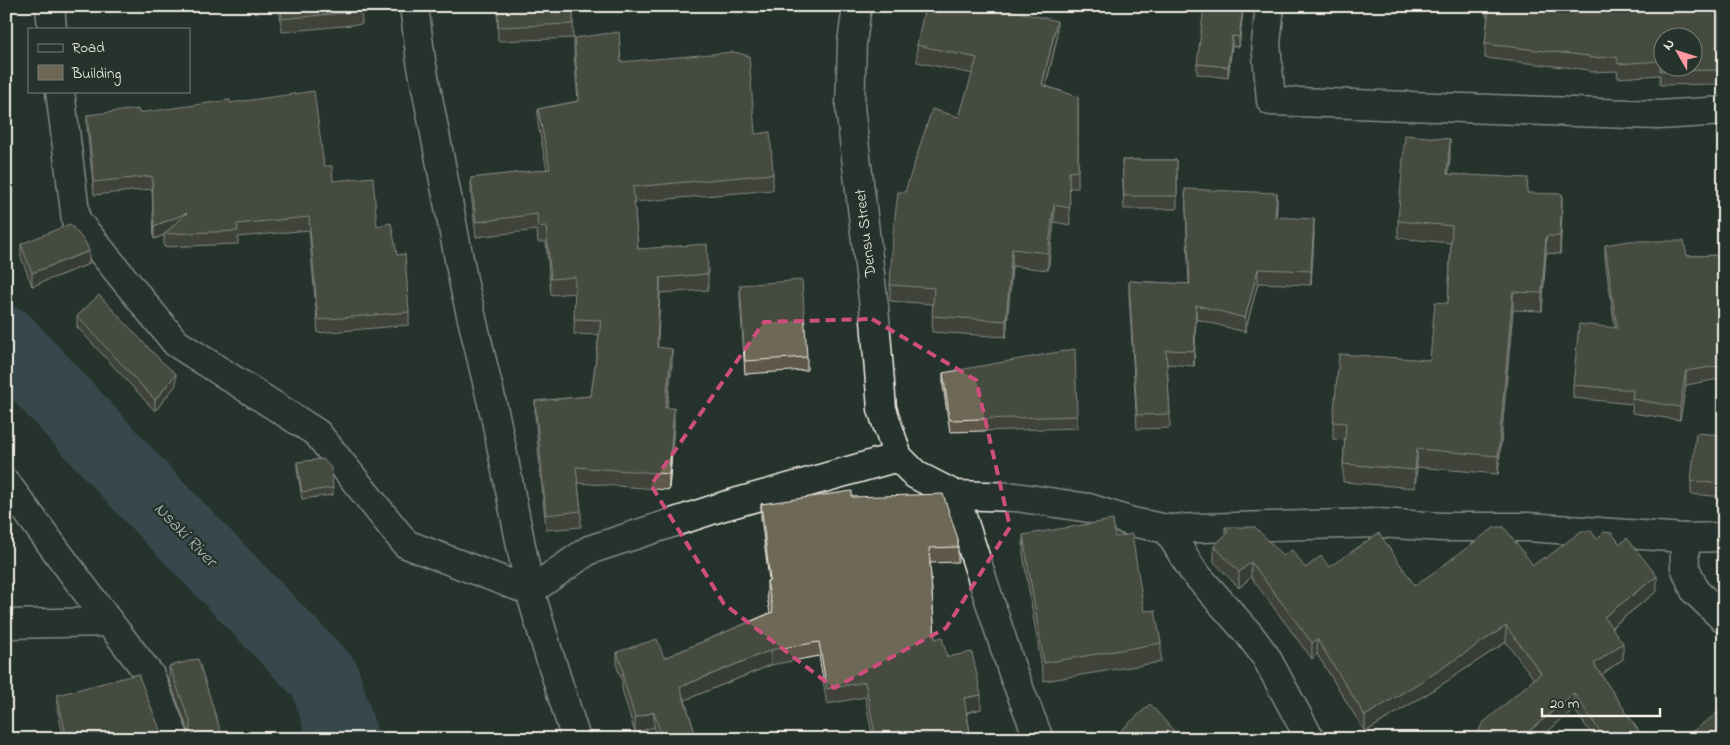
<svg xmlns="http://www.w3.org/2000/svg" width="1730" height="745" font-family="'Indie Flower',sans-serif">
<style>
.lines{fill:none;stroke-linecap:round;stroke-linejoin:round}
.river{stroke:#4a646f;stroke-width:70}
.minor-casing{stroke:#f4f1e8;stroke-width:31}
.minor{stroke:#26332d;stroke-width:28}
.wall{fill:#5f594a;stroke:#f4f1e8}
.shaded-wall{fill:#4d483c;stroke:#f4f1e8}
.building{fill:#6e6756;stroke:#f4f1e8;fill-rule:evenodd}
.marked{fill:none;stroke:#ce4e7e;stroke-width:4;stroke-dasharray:10 6;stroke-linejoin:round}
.labels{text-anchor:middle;stroke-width:5;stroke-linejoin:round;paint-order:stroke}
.street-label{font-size:16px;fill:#f4f1e8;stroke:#26332d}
.water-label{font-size:18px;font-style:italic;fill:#b0b9b8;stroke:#26332d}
</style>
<rect width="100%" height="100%" fill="#26332d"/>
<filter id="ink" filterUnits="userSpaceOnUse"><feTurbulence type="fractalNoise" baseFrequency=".02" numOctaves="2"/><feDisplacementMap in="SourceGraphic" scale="10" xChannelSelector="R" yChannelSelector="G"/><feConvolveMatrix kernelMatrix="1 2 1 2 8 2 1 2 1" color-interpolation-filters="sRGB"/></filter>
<g filter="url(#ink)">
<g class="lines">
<path class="river" d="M6,341L148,495L325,679L343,739"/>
<g class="minor-casing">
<g id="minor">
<path d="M50,6L52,29"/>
<path d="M414,6L421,61L464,285L496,420L530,591"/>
<path d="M857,6L852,43L850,107L874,307L882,409L898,457L916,475L955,495L1016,497L1089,508L1132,522L1167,529L1193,571L1249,634L1266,657L1310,739"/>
<path d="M1270,6L1266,43L1271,101L1658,115L1724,111"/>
<path d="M60,91L76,220L176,343L317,433L406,544L530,591"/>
<path d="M6,483L109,622"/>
<path d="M955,495L1013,673L1039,739"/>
<path d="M1167,529L1379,523L1442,527H1528L1684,538L1724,537"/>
<path d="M1684,538L1685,567L1695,591L1724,619"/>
<path d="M6,624L109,622L150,675L175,739"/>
<path d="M576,739L547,648L530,591L589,550L724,506L898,457"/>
</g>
</g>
<use href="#minor" class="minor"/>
</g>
<g class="wall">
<path d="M185,6H224L186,12Z"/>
<path d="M279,6H361L362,24L282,32Z"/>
<path d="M497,6H573V38L498,41Z"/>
<path d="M1005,6V9L1057,38L1046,86L1078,97V188H1069L1070,225L1054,222L1048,270L1012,266L1006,337L932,332L933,304L890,301V285L905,192L959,117L973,74L917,62V45Z"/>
<path d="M1243,6L1239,47L1232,46L1228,78L1197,74V64Z"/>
<path d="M1486,6H1724V84L1660,85V75L1618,78L1617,71L1589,72V70L1485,58V44L1488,16H1486Z"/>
<path d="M574,38L621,62L755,134L773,174V190L634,202L638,249L708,274V290L660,293L657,347L672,364L667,408L674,423L669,490L578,483L581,511V527L546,530L535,416V401L591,396L599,335L574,334L575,293L551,295L546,242H538L537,230L476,237L471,193V178L547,170L538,124V109L578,101L574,53Z"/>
<path d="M230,103L324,166L333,181L377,226L409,312V325L318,333L309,230L238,237V244L164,247V235L154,239L152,189L94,195L87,128V115L139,113Z"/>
<path d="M1450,156L1448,174L1528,193L1562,212L1560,254L1546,253L1542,311L1513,310L1498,474L1417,467L1415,488L1343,482V464L1345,440L1333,439V422L1430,360L1448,303L1451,243L1398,238V221Z"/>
<path d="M1122,160H1177V209H1124Z"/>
<path d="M1185,189L1277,207L1276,217L1314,233L1311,285L1258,283L1245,332L1196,319L1194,366L1167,364L1170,414V428L1137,429L1129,295V281L1189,284Z"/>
<path d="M21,244L89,264L32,286L21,257Z"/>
<path d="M1605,245L1687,256L1724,255V378L1686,385L1680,420L1632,413V404L1573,398V385L1615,328L1605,258Z"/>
<path d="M740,285L807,357V370L745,374L740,298Z"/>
<path d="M77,316L176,385L155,411L77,327Z"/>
<path d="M943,373L1077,416V428L950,432L943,386Z"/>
<path d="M1724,435V497L1691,494V481Z"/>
<path d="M297,462L333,488V495L302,499L297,469Z"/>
<path d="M852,497L958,539V562L930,563L935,639L981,709L967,713L971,739H873L865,697L827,704L819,656L771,665L685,700L696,739H658L654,727L635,733L622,689V681L617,667V652L664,658L770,613L767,596V581L769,580L761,518V504Z"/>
<path d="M1225,527L1305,568L1329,567L1415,586L1533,565L1545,559L1597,539L1657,591L1612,627L1623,659L1601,675L1644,739H1595L1574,709L1539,739H1478V733L1534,679L1506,642L1435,689L1365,732L1317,654L1312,659L1251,577L1239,588L1214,562V546L1225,535Z"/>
<path d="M1023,535L1115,537L1144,611L1161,643V662L1044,681L1023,554Z"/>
<path d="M169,666L223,739L187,735L189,732L169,680Z"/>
<path d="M57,695L161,732L165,738L167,739H64L57,708Z"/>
</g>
<g class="shaded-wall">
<path d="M1243,6V12L1239,47V37Z"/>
<path d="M1057,21V38L1042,101V85Z"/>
<path d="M1232,36V46L1228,78V67Z"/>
<path d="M1450,139V156L1447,192V174Z"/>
<path d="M1277,193V207L1275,231V217Z"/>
<path d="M1562,194V212L1560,254V236Z"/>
<path d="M1054,205V222L1048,270V253Z"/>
<path d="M187,213L164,235L154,239V226Z"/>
<path d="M1314,219V233L1311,285V271Z"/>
<path d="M1546,236V253L1542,311V293Z"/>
<path d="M1012,249V266L1006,337V321Z"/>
<path d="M89,251V264L32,286V273Z"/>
<path d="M1258,269V283L1245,332V318Z"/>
<path d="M660,278V293L657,362V347Z"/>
<path d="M1513,292V310L1498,474V456Z"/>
<path d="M1196,305V319L1194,366V351Z"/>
<path d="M672,349V364L665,423V408Z"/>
<path d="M1686,371V385L1680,420V407Z"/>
<path d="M176,374V385L155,411V400Z"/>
<path d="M674,408V423L669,490V474Z"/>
<path d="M1417,449V467L1415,488V470Z"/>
<path d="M1251,562V577L1239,588V572Z"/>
<path d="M1657,576V591L1604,633V617Z"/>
<path d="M1506,626V642L1435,689L1365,732V716Z"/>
<path d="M1317,639V654L1312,659V643Z"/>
<path d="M1623,643V659L1594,680V664Z"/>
<path d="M771,650V665L680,702V687Z"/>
<path d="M1574,693V709L1539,739H1520Z"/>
<path d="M981,695V709L964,713V698Z"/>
<path d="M654,712V727L635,733V718Z"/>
<path d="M696,735V739H686Z"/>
</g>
<g class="building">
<path d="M281,6H361L362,11L282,19Z"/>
<path d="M498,6H573V24L498,27Z"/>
<path d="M925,6H1002L1001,8L1057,21L1042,85L1078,97V171L1069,172L1070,208L1054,205L1048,253L1012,249L1006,321L932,316L934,288L890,285L893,234L898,192H905L932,109L959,117L977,58L917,45Z"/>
<path d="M1204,6H1243L1239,37L1232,36L1228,67L1197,64Z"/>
<path d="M1489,6H1724V70L1660,71V61L1618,64L1617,57L1589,58V56L1485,44ZM1662,38H1692V68H1662Z"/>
<path d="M619,32L621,62L734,52L749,56L755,134L770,132L773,174L633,187L638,249L707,244L708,274L660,278L657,347L672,349L665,408H674L669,474L576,467L581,511L546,515L535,401L591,396L601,320L574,319L575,277L551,279L546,226L538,227L537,214L476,222L471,178L550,169L538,109L579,101L574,38Z"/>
<path d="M314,91L324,166H332L333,181L373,177L377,226L391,223L397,255L405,254L409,312L318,320L309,217L237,224L238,231L164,234L187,213L154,226L152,176L94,182L87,115L138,109L139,113L230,100V103Z"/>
<path d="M1405,135L1450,139L1447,174L1528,178L1527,193L1562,194L1560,236H1546L1542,293L1513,292L1498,456L1417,449L1415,470L1343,464L1346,423L1333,422L1339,354L1430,360L1435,302L1448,303L1452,226L1398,221Z"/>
<path d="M1122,160H1177V196H1124Z"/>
<path d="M1185,189L1277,193L1275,217L1314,219L1311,271L1258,269L1245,318L1196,305L1194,351L1166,350L1170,414L1137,415L1129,281L1190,284Z"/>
<path d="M70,224L86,243L89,251L32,273L21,244Z"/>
<path d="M1629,241H1684L1687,256L1724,255V365L1686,371L1680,407L1632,399L1633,390L1573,385L1579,324L1617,328L1605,245Z"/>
<path d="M802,280L807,357L745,361L740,285Z"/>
<path d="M99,295L160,360L176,374L155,400L77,316Z"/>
<path d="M1075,349L1077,416L950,420L943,373Z"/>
<path d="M1696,433L1724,435V484L1691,481Z"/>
<path d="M323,459L331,468L333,488L302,492L297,462Z"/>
<path d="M852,491V497L943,494L958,539V547L929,548L935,639L942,637L947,657L972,652L981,695L964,698L971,739H876L865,682L827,689L819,642L771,650L680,687L696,735L686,739H662L654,712L635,718L622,674H624L617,652L657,639L664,658L773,612L767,581L770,580L761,504Z"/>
<path d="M1113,520L1115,537L1132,534L1144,611L1155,610L1161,643L1044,663L1023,535Z"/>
<path d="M1225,527H1255L1283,556L1292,550L1305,568L1321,556L1329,567L1379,533L1415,586L1495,527H1504L1533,565L1544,557L1545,559L1581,531H1591L1597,539L1604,532L1612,533L1620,544L1627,538L1657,576L1604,617L1623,643L1594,664L1644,739H1605L1574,693L1520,739H1480L1478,733L1482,724L1541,673L1506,626L1435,673L1365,716L1317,639L1312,643L1251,562L1239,572L1214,546L1228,532Z"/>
<path d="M198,659L223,739H182L187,735L190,728V721L169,666Z"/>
<path d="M138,674L161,732L165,738L167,739H67L57,695Z"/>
<path d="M1150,704L1181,739H1112Z"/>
<path d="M1724,708V739H1682Z"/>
</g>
</g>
<path d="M0 0H1730V745H0ZM872,319L976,380L1010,527L946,628L834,688L724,604L651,485L764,322Z" fill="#26332d" fill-opacity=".55" fill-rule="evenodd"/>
<path class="marked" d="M872,319L976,380L1010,527L946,628L834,688L724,604L651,485L764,322Z"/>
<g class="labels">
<g class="street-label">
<text transform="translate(864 233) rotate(-97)" y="6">Densu Street</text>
</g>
<g class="water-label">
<text transform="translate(186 534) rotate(46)" y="6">Nsaki River</text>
</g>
</g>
<rect width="1730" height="745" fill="none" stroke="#26332d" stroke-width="25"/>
<rect x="12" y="12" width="1705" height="720" fill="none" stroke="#f4f1e8" stroke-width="2" filter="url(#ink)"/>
<rect x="28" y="28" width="162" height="65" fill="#26332d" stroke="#787f78"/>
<rect x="38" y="44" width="25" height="8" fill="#26332d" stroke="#787f78"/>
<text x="72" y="52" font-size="15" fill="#f4f1e8">Road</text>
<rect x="38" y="65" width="25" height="15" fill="#6e6756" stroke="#787f78"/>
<text x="72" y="78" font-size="15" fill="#f4f1e8">Building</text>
<g transform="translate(1678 52) rotate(309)"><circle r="24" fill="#26332d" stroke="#787f78"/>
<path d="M0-4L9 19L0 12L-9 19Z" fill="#ff9aa2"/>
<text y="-8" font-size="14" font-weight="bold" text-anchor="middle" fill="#f4f1e8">N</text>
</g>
<path d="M1542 708v8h118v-8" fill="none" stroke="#f4f1e8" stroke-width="2.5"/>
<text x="1550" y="708" font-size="15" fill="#f4f1e8" stroke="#26332d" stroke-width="4" paint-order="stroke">20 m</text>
</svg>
